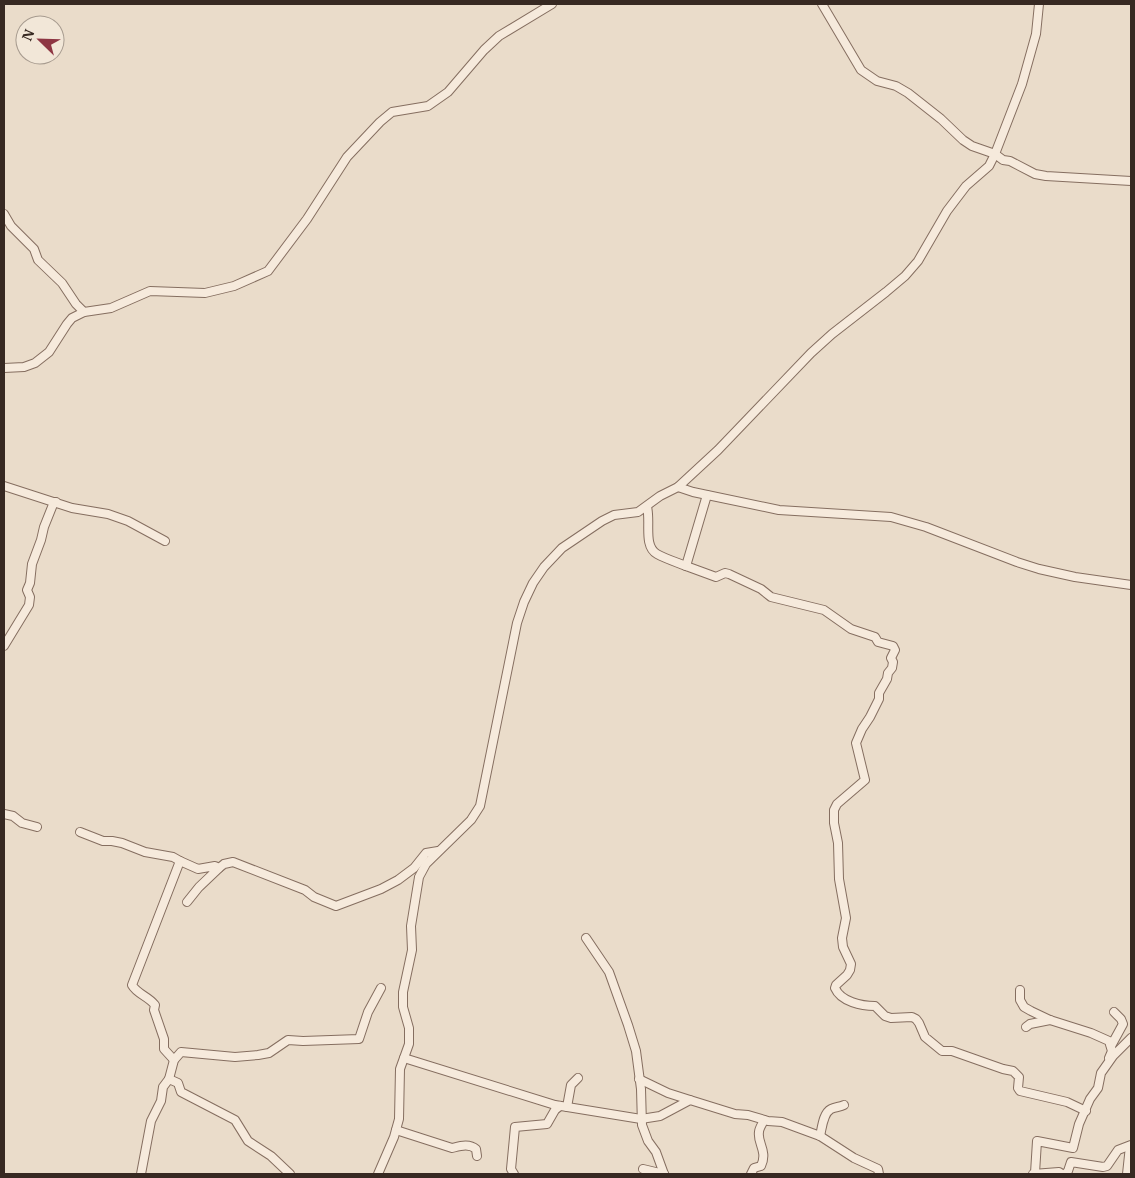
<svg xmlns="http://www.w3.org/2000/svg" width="1135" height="1178" font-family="'IBM Plex Serif',serif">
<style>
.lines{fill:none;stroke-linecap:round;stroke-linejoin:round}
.minor-casing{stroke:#856e60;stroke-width:10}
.minor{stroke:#f6eadc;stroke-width:8}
</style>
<rect width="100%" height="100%" fill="#eadcca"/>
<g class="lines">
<g class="minor-casing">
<g id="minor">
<path d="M822,4L861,70L877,81L896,86L908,93L941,119L963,140L972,146L995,154L1003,160L1010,161L1035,174L1046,176L1131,181"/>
<path d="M4,214L11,226L34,249L38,260L62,283L76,304L84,312"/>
<path d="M4,368L24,367L35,363L49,352L67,324L72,318L84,312L111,308L150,291L205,293L234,286L268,271L307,219L347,157L380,122L392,112L428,106L448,92L484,50L499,36L552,4"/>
<path d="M4,486L72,508L108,514L128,521L165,541"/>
<path d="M678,487L693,492L779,510L891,517L926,527L1017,562L1039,569L1075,577L1131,585"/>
<path d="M707,495L686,566L716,577L725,573L729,574L761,589L771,597L824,610L851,629L875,637L878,642L893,646L895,650L891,658L893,662L892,668L888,673L887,679L879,693V699L870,717L862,729L856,743L865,780L837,804L834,810V823L838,843L839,879L846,918L842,938L843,947L851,964L850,970L847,975L836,985L835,988C841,1002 862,1006 875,1006L885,1016L891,1018L912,1017L916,1019L919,1023L925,1037L942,1051H952L1003,1069L1013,1071L1019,1077L1018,1088L1020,1091L1067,1102L1086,1111"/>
<path d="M647,507C651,522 643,546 657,554C666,559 676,562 686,566"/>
<path d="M4,646L29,605L30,597L27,590L30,583L32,564L41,540L44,527L54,502H56"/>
<path d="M4,814L13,816L22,823L37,827"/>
<path d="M80,832L103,841H112L122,843L145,852L173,857L180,861"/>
<path d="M219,868L224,864L233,862L305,890L314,897L336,906L381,889L398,880L414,868L426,853L438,851"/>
<path d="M586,938L609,972L628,1025L636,1051L641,1089L642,1125L648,1141L656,1152L664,1174"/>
<path d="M1020,990V1000L1024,1007L1031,1011L1050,1020L1091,1033L1109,1041L1112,1051L1109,1058"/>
<path d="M1026,1027L1030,1024L1050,1020"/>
<path d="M1111,1046L1123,1024L1121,1019L1114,1012"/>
<path d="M404,1058L555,1105L641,1119L660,1116L690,1100L735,1114L748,1115L768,1121L782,1122L820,1136L854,1158L878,1169L879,1174"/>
<path d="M174,1060L164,1049V1039L154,1010L155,1005C148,996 137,994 132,985L180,861L198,869L215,866L219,868L199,887L187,902"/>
<path d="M169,1079L174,1060L181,1052L235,1057L258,1055L269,1053L288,1040L303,1041L359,1039L368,1012L381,988"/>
<path d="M639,1079L668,1093L690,1100"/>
<path d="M567,1107L571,1085L578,1078"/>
<path d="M396,1130L452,1148C460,1146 469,1143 476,1149L477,1156"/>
<path d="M820,1136C822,1128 823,1113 831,1109C835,1107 840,1107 844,1105"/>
<path d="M643,1169L664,1174"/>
<path d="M1035,1173L1037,1141L1073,1148L1079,1124L1090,1099L1098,1088L1101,1073L1113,1056L1131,1038"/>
<path d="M141,1174L151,1121L161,1101L163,1087L169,1079L178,1083L181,1092L235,1120L248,1141L271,1156L290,1174"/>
<path d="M378,1174L394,1137L399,1119L400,1069L409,1044V1028L403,1007V992L412,950L411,926L419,877L426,864L471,820L480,806L517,623L524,602L533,583L544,567L562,548L602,521L614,515L638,512L660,496L678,487L718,450L811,353L832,334L886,292L905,276L918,261L947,211L966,186L989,166L995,154L1022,84L1036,34L1039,4"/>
<path d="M514,1174L511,1169L515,1127L547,1124L555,1110L560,1106"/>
<path d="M751,1174L754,1168L761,1166C768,1151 757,1143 759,1132C759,1128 763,1123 764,1120"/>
<path d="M1033,1174L1059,1172L1062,1174"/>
<path d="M1065,1174L1068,1171L1071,1162L1103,1167L1107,1166L1118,1150L1131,1145"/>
<path d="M1127,1174L1130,1146"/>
</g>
</g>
<use href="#minor" class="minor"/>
</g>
<rect width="1135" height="1178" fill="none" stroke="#372922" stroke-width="10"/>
<g transform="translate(40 40) rotate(293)"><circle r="24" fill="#f2e7d8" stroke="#a79b8f"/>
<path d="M0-4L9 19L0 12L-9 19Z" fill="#8e3643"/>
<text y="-8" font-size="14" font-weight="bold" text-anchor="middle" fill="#372922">N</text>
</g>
</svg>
